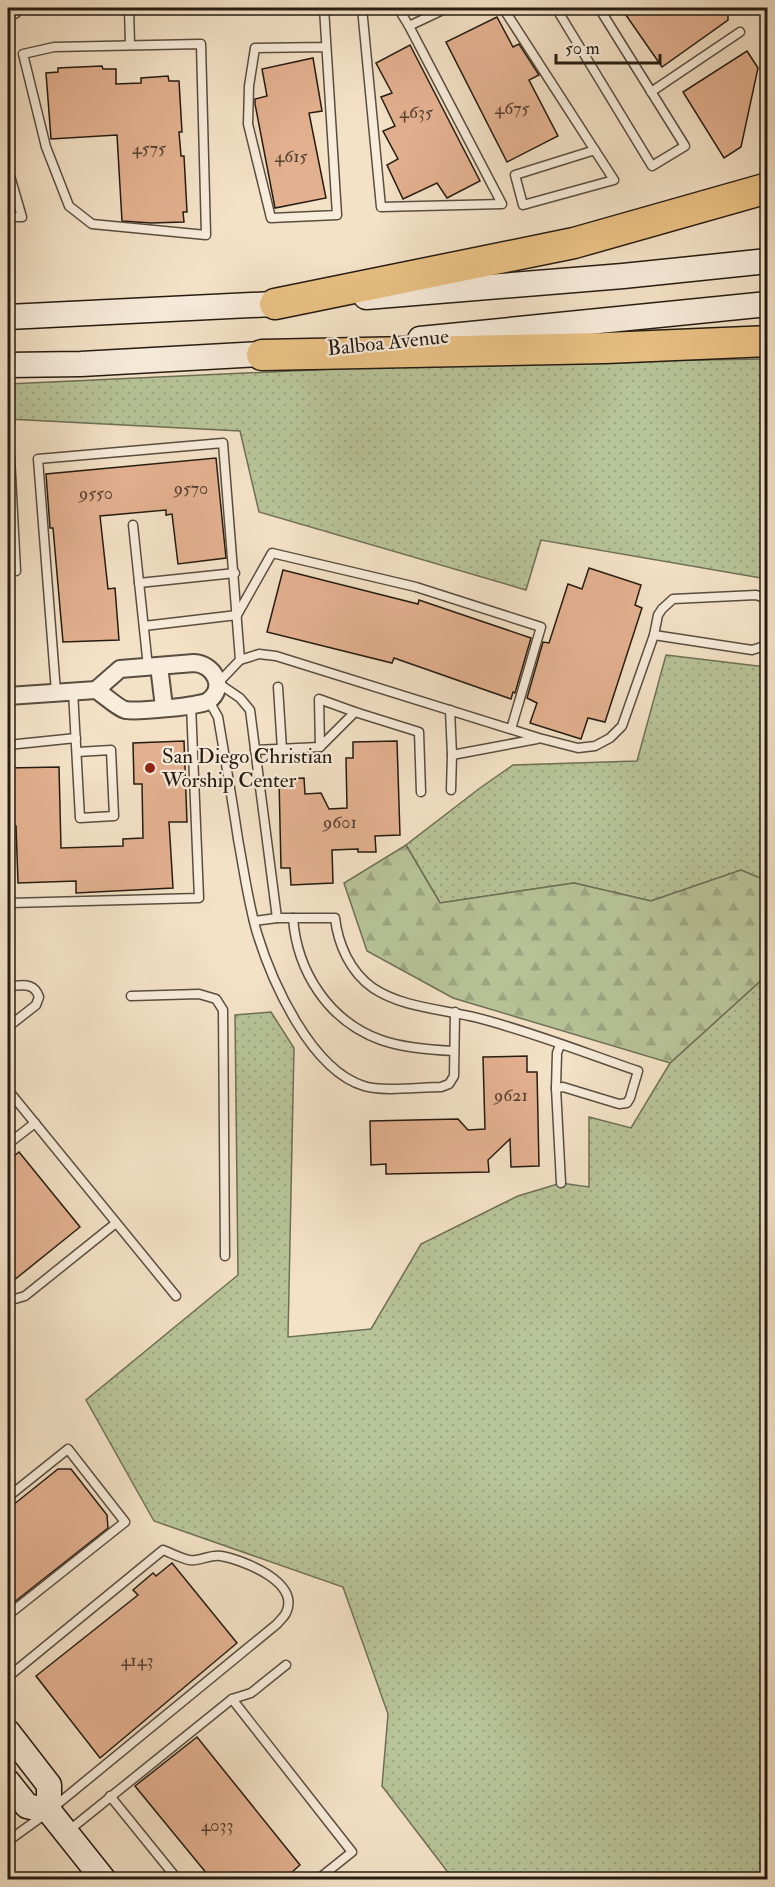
<svg xmlns="http://www.w3.org/2000/svg" width="775" height="1887" font-family="'IM FELL Double Pica',serif">
<style>
.grass{fill:url(#grass-dots);stroke:#6e7056;stroke-width:1.5}
.forest{fill:url(#forest-firs);stroke:#6e7056;stroke-width:1.5}
.building{fill:#e4b190;stroke:#251c12;stroke-width:1.5}
.lines{fill:none;stroke-linecap:round;stroke-linejoin:round}
.service-casing{stroke:#594e3f;stroke-width:11}
.minor-casing{stroke:#594e3f;stroke-width:20}
.tertiary-casing{stroke:#594e3f;stroke-width:24}
.secondary-casing{stroke:#251c12;stroke-width:27}
.motorway-casing{stroke:#251c12;stroke-width:33}
.service{stroke:#f8ecdb;stroke-width:8}
.minor{stroke:#f8ecdb;stroke-width:16}
.tertiary{stroke:#f8ecdb;stroke-width:21}
.secondary{stroke:#f8ecdb;stroke-width:24}
.motorway{stroke:#eac184;stroke-width:30}
.poi-dot{fill:#8f2418;stroke:#f8ecdb;stroke-width:2}
.labels{text-anchor:middle;stroke-width:4.5;stroke-linejoin:round;paint-order:stroke}
.number-label{font-size:18px;fill:#554132}
.street-label{font-size:21px;fill:#251c12;stroke:#f8ecdb}
.poi-label{font-size:21px;fill:#251c12;stroke:#f8ecdb;text-anchor:start}
</style>
<defs>
<pattern id="grass-dots" width="8" height="8" patternUnits="userSpaceOnUse" patternTransform="scale(1.5)"><rect width="8" height="8" fill="#b8c499"/><path d="M2 2h.1M6 6h.1" fill="none" stroke="#9ea883" stroke-width="1.8" stroke-linecap="round"/></pattern>
<pattern id="forest-firs" width="22" height="20" patternUnits="userSpaceOnUse" patternTransform="scale(1.5)"><rect width="22" height="20" fill="#b8c499"/><path d="M5 1l3.5 6h-7zM16 11l3.5 6h-7z" fill="#9ea883"/></pattern>
</defs>
<rect width="100%" height="100%" fill="#f4e2c7"/>
<filter id="stains"><feTurbulence type="fractalNoise" baseFrequency=".00333" numOctaves="4"/><feColorMatrix values="0 0 0 0 .2 0 0 0 0 .09 0 0 0 0 .02 0 0 0 .5 -.17"/></filter>
<radialGradient id="worn" r=".72"><stop offset=".6" stop-color="#630" stop-opacity="0"/><stop offset="1" stop-color="#630" stop-opacity=".3"/></radialGradient>
<g class="grass">
<path d="M767,359V579L541,540L526,590L259,512L240,431L8,419V384L441,364Z"/>
<path d="M666,655L767,667V881L741,870L651,901L574,883L440,903L406,845L480,788L513,765L637,761Z"/>
<path d="M767,975V1879H453L382,1786L388,1714L343,1587L154,1521L86,1400L238,1275L235,1015L271,1012L294,1048L288,1337L371,1329L421,1244L518,1196L561,1183L589,1187V1117L631,1128L670,1063Z"/>
</g>
<path class="forest" d="M406,845L440,903L574,883L651,901L741,870L767,881V975L670,1063L453,998L367,951L344,883Z"/>
<g class="building">
<path d="M621,8H725L728,11V20L662,67Z"/>
<path d="M497,17L513,47L519,44L539,75L529,80L558,136L507,162L446,42Z"/>
<path d="M410,45L480,181L447,198L437,183L403,199L387,165L398,159L383,131L395,126L381,97L392,93L376,63Z"/>
<path d="M747,51L758,68L741,147L724,158L683,92Z"/>
<path d="M313,58L322,111L309,113L326,198L275,208L255,104V99L267,96L262,69Z"/>
<path d="M102,66L103,69H116V84L141,83V78L168,76L169,81H179L182,132H179L181,156H184L187,212H183L184,222L151,223L122,221L117,135L51,139L46,73L58,72V68Z"/>
<path d="M216,458L226,558L178,564L172,514L166,515V510L100,516L108,589L115,588L119,640L63,642L53,528H50L46,474Z"/>
<path d="M589,568L641,585L635,605L642,608L605,722L588,718L581,739L530,723L537,703L527,698L543,642L549,643L568,584L582,589Z"/>
<path d="M283,570L418,604L419,600L531,638L515,693L513,692L511,699L394,658L392,663L267,632Z"/>
<path d="M184,741L187,822H169L173,888L76,893V881L18,883L16,826H8V768L59,767L61,848L123,846V839L143,838L142,784H134L133,743Z"/>
<path d="M397,741L400,835L375,836L376,852H358V849L332,850L333,883L291,885L290,868H281L279,779L304,778L305,794L321,793L329,809L347,808L346,758H353V742Z"/>
<path d="M527,1056V1072H537L539,1166L511,1167L510,1139L488,1160L489,1172L386,1174V1164L371,1165L370,1121L458,1119L468,1130L485,1129L483,1057Z"/>
<path d="M19,1152L80,1227L8,1285V1161Z"/>
<path d="M58,1469H71L107,1515L108,1528L8,1607V1509Z"/>
<path d="M172,1563L237,1643L100,1758L36,1676L138,1595L133,1590L153,1573L156,1576Z"/>
<path d="M197,1737L300,1865L283,1880H212L135,1786Z"/>
</g>
<g class="lines">
<g class="service-casing">
<g id="service">
<path d="M129,8L130,45"/>
<path d="M324,8L337,215L271,218L248,124L249,86L255,48L326,47"/>
<path d="M362,8L381,207L502,204L409,26"/>
<path d="M398,8L409,26L447,8"/>
<path d="M503,8L614,180L523,205L515,175L595,150"/>
<path d="M556,8L652,166L685,146L599,8"/>
<path d="M201,44L206,235L92,224L69,206L46,147L23,54L54,47Z"/>
<path d="M651,92L740,32"/>
<path d="M8,169L22,217H8"/>
<path d="M8,456H10L16,571H8"/>
<path d="M133,525L148,667"/>
<path d="M139,583L235,573"/>
<path d="M144,626L237,615L272,553L416,587L541,627L511,729"/>
<path d="M654,635L752,650L768,645"/>
<path d="M240,660L259,654L276,656L539,738L578,748L595,746L610,738L622,726L654,635L658,615L662,609L673,599L756,595L768,599"/>
<path d="M278,687L282,749"/>
<path d="M73,691L80,818L114,816L111,750L77,752"/>
<path d="M56,692L38,459L223,443L240,660L218,683L240,698L250,710L277,918"/>
<path d="M209,701L218,717C225,758 232,798 238,839C244,871 248,902 257,933C272,982 311,1070 364,1086C383,1092 420,1087 441,1087L449,1084L454,1076L455,1012"/>
<path d="M450,710L452,755L537,739"/>
<path d="M8,745L76,738"/>
<path d="M320,747L319,699L355,712"/>
<path d="M255,750L320,747L355,712L419,732L421,792"/>
<path d="M451,790L452,755"/>
<path d="M8,884L10,903L199,898L191,705"/>
<path d="M293,918C297,971 328,1021 381,1040C404,1048 430,1050 454,1051"/>
<path d="M254,921L277,918H335C338,944 350,972 373,988C403,1008 443,1009 478,1018C532,1032 585,1053 638,1071L630,1098L627,1103L619,1104L563,1087L556,1088"/>
<path d="M8,986C21,986 34,981 39,997L36,1005L8,1027"/>
<path d="M131,996L199,994L216,999L223,1010L225,1256"/>
<path d="M560,1045L557,1053L556,1088L561,1183"/>
<path d="M12,1095L176,1296"/>
<path d="M8,1144L35,1123"/>
<path d="M8,1301L25,1296L116,1223"/>
<path d="M8,1497L68,1449L125,1522L8,1615"/>
<path d="M8,1677L163,1550C171,1553 180,1558 189,1560C199,1562 210,1554 221,1556C243,1560 301,1582 286,1613C284,1617 279,1621 277,1624L54,1807"/>
<path d="M232,1699L352,1852L317,1880"/>
<path d="M110,1796L178,1880"/>
<path d="M67,1832L232,1699L251,1693L286,1665"/>
<path d="M8,1841L44,1815"/>
<path d="M8,1877L10,1880"/>
</g>
</g>
<g class="minor-casing">
<g id="minor">
<path d="M159,666L164,707"/>
<path d="M8,696L96,690L120,669L194,663C214,664 227,688 208,701C202,706 136,712 126,710C119,709 103,694 96,690"/>
</g>
</g>
<g class="tertiary-casing">
<path id="tertiary" d="M8,8H12"/>
</g>
<g class="secondary-casing">
<g id="secondary">
<path d="M366,297L623,276L768,261"/>
<path d="M8,317L293,303"/>
<path d="M420,339L768,304"/>
<path d="M8,365L81,364L278,353"/>
<path d="M8,1732L49,1785V1811"/>
<path d="M8,1782L27,1806L49,1811L104,1880"/>
</g>
</g>
<g class="motorway-casing">
<g id="motorway">
<path d="M275,304L574,243L768,188"/>
<path d="M262,355L605,348L768,341"/>
</g>
</g>
<use href="#service" class="service"/>
<use href="#minor" class="minor"/>
<use href="#tertiary" class="tertiary"/>
<use href="#secondary" class="secondary"/>
<use href="#motorway" class="motorway"/>
</g>
<circle class="poi-dot" cx="150" cy="768" r="6"/>
<g class="labels">
<g class="number-label">
<text x="512" y="114">4675</text>
<text x="416" y="118">4635</text>
<text x="149" y="154">4575</text>
<text x="291" y="162">4615</text>
<text x="191" y="494">9570</text>
<text x="96" y="499">9550</text>
<text x="340" y="828">9601</text>
<text x="511" y="1101">9621</text>
<text x="137" y="1666">4143</text>
<text x="217" y="1831">4033</text>
</g>
<g class="street-label">
<text transform="translate(388 342) rotate(-6)" y="7">Balboa Avenue</text>
</g>
<g class="poi-label">
<text x="162" y="763">San Diego Christian<tspan x="162" dy="24">Worship Center</tspan></text>
</g>
</g>
<rect width="775" height="1887" fill="none" stroke="#f4e2c7" stroke-width="30"/>
<rect x="9" y="9" width="757" height="1869" fill="none" stroke="#251c12" stroke-width="3"/>
<rect x="15" y="15" width="745" height="1857" fill="none" stroke="#251c12" stroke-width="1.5"/>
<path d="M556 54v9h104v-9" fill="none" stroke="#251c12" stroke-width="3"/>
<text x="565" y="54" font-size="18" fill="#251c12" stroke="#f8ecdb" stroke-width="4.5" paint-order="stroke">50 m</text>
<rect width="100%" height="100%" filter="url(#stains)"/>
<rect width="100%" height="100%" fill="url(#worn)"/>
</svg>
